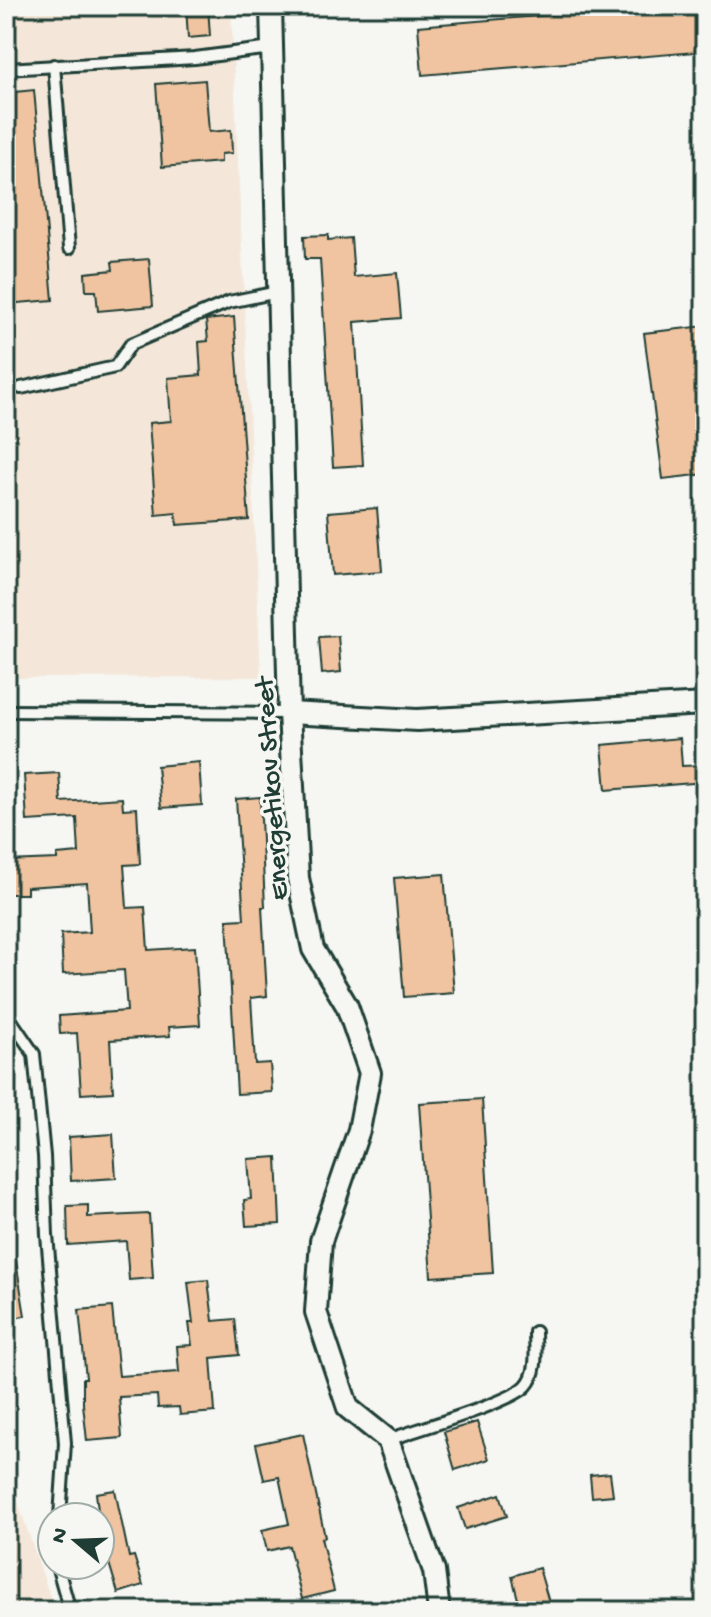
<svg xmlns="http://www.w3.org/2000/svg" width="711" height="1617" font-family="'Gochi Hand',sans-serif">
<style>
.built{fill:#f4e7d9}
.building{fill:#f0c4a0;stroke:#1f3d34;stroke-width:2}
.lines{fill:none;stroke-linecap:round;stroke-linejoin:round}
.service-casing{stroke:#1f3d34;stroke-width:16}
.minor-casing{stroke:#1f3d34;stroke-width:26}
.service{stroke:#f6f6f2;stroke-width:10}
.minor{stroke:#f6f6f2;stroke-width:20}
.labels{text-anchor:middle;stroke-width:7;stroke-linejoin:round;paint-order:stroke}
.street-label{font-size:28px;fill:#1f3d34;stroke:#f6f6f2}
</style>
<rect width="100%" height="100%" fill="#f6f6f2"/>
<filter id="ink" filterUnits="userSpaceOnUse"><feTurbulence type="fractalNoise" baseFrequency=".0125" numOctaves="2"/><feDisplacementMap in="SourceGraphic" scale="16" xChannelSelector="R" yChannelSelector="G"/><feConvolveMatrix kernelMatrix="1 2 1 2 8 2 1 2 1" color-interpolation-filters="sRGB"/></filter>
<g filter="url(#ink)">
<g class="built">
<path d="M6,6H231L261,677L6,678Z"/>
<path d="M6,1467L55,1611H6Z"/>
</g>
<g class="building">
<path d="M186,6H208L210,36L188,38Z"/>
<path d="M659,6H705V49L695,50L696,52L422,75L418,26Z"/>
<path d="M205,80L209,132L231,130L232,153L221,154V162L162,167L156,84Z"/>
<path d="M34,90L53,300L6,304V93Z"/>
<path d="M328,235V240L351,238L354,277L397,273L401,318L355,322L363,465L333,467L320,259H305L304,236Z"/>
<path d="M149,259L153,306L98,311L96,291H86L85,273L113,270L112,262Z"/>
<path d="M234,317L249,520L177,525L176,513L156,515L149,423L171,421L168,378L201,375L199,342L208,341L206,320Z"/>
<path d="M705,326V474L663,479L644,333Z"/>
<path d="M377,508L382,571L333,575L328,512Z"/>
<path d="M338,636L341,672L322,674L319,637Z"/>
<path d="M680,738L682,766L705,765V782L606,790L602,745Z"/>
<path d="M199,762L202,805L161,808L157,766Z"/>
<path d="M59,773L61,802L122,798L123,809L137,808L140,864L124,865L127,908L145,907L148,950L195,947L200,1025L169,1027L170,1036L110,1040L113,1092L81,1094L77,1033L60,1034L59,1016L127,1011L124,970L63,974L61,934L90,932L87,883L27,887V894H6V861L57,859V855L79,853L77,818L27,821L24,775Z"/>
<path d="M260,797L265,907H262L267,996L251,998L255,1064L270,1063L272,1092L237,1094L227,920L244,919L236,799Z"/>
<path d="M444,874L454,993L404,997L394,878Z"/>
<path d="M482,1099L493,1273L431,1277L419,1103Z"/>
<path d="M113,1134L116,1178L71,1181L69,1137Z"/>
<path d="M277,1157L280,1224L246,1226L244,1200L251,1199L248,1159Z"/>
<path d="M88,1205V1217L149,1214L153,1278L129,1280L126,1241L68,1245L67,1206Z"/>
<path d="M16,1261L25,1316L6,1319V1262Z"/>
<path d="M208,1280L213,1321L235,1319L239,1355L211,1358L215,1412L180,1415L179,1407L158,1408L157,1395L119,1397L122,1438L87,1441L83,1404V1378H86L79,1310L112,1307L119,1376L179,1372L177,1346L192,1345L189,1323H193L188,1282Z"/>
<path d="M477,1422L489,1459L455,1470L444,1432Z"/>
<path d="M303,1434L325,1537L321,1538L334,1591L302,1599L289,1546L267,1551L262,1530L289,1524L279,1477L264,1480L256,1444Z"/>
<path d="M610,1473L613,1495L592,1497L590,1475Z"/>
<path d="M115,1490L129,1557L134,1556L143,1585L118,1593L101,1536L96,1493Z"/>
<path d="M500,1494L507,1516L465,1529L458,1508Z"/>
<path d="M539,1568L550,1606L521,1611L512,1576Z"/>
</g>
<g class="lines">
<g class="service-casing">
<g id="service">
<path d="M54,65L69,248"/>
<path d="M6,69L195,58L271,48"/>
<path d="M21,388L115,367L131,344L229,302L278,292"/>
<path d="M6,711L289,713"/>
<path d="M6,1013L34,1054L44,1156L47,1235L65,1443L60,1517"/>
<path d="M388,1440C415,1430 510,1403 526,1386C539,1372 535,1349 535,1332"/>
<path d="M57,1565L70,1611"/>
</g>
</g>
<g class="minor-casing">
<g id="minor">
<path d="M271,6L289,713L298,878L313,949L347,1006L370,1073L359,1130L321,1241L316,1312L348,1408L388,1440L434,1571L439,1611"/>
<path d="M289,713L417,720L705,704"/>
</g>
</g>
<use href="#service" class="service"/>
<use href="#minor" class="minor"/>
</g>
</g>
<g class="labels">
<g class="street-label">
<text transform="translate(269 789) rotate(-94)" y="10">Energetikov Street</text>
</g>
</g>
<rect width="711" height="1617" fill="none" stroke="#f6f6f2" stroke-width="32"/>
<rect x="16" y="16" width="679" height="1585" fill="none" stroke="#1f3d34" stroke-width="3" filter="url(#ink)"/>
<g transform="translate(76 1541) rotate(289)"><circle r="38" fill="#f6f6f2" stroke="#a0aca6" stroke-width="2"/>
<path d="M0-6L14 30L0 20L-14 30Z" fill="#1f3d34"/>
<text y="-12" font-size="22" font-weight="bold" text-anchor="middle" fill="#1f3d34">N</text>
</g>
</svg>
